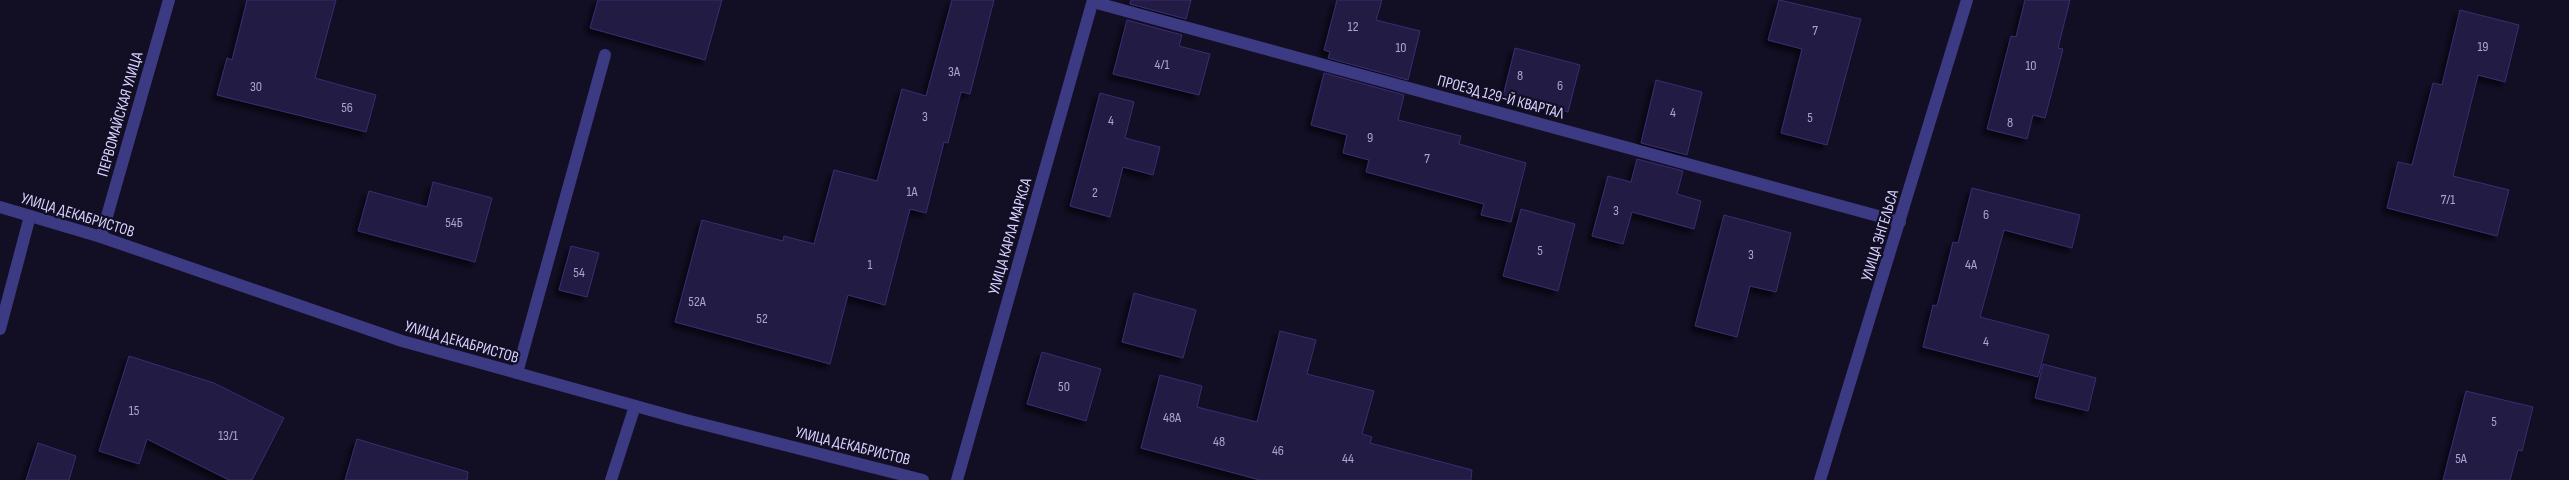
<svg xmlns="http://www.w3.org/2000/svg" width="2569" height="480" font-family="'Sofia Sans Condensed',sans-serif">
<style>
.building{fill:#231b45;stroke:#3a2d71;filter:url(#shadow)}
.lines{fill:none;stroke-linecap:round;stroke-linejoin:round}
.minor{stroke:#3c3a83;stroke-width:12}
.labels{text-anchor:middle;stroke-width:4.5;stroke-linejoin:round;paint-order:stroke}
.number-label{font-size:14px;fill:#aaa4d0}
.street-label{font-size:16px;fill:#d7d2ff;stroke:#120e24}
</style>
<defs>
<filter id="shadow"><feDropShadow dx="-4.5" dy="4.5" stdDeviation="2.5" flood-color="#0009"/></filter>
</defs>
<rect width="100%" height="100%" fill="#120e24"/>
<g class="building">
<path d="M247,0H336L315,78L376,95L366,132L217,95L227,58L232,60Z"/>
<path d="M598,0H722L705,60L590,28Z"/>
<path d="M952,0H994L970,94L961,92L948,143L944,142L926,213L910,209L885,305L848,295L830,364L675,322L702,220L783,241L784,236L814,244L834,170L877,181L902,89L926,96Z"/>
<path d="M1131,0H1191L1186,19L1130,4Z"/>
<path d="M1337,0H1382L1376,20L1420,31L1408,80L1328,58L1330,52L1324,50Z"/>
<path d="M1779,0L1861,19L1827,145L1781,133L1802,49L1768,40Z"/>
<path d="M2025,0H2070L2058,48L2063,49L2045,118L2033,115L2027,139L1987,129L2011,36L2016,37Z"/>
<path d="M2460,10L2519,25L2505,82L2478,75L2453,176L2509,190L2497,236L2387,208L2398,162L2412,165L2433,83L2442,85Z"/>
<path d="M1127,20L1182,35L1179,46L1210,54L1199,95L1113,74Z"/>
<path d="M1515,48L1580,65L1568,112L1503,96Z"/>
<path d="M1324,73L1404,95L1398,120L1461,136L1459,144L1526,163L1511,222L1481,215L1484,204L1366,172L1369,160L1343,153L1347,135L1311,125Z"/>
<path d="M1656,80L1702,92L1687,155L1641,143Z"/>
<path d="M1100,93L1134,102L1125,138L1160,147L1153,175L1123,167L1110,217L1070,206Z"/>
<path d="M1637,159L1683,171L1677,194L1701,201L1694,229L1632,212L1623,244L1592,236L1608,176L1631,182Z"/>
<path d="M433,182L492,198L475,262L358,231L369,191L427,207Z"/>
<path d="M1972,188L2080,215L2072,248L2004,230L1980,317L2049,335L2038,377L1923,347L1933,305L1937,306L1953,242L1958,243Z"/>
<path d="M1521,209L1575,224L1558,291L1503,276Z"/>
<path d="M1724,215L1791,233L1776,292L1750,286L1737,337L1695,326Z"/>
<path d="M571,246L599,253L587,297L559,290Z"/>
<path d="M1134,293L1196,310L1183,358L1122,342Z"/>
<path d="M1280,331L1316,340L1307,374L1374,391L1362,434L1372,437L1370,443L1472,470L1471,480H1260L1141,448L1160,375L1202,386L1197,407L1257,422Z"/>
<path d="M1042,352L1101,369L1086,421L1027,404Z"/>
<path d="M129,356L214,383L284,418L252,480H229L147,439L139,464L99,451Z"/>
<path d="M2043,364L2096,378L2088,411L2035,398Z"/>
<path d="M2466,391L2533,407L2522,451L2518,450L2510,480H2443Z"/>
<path d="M357,439L468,472L467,480H345Z"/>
<path d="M38,443L76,456L69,480H26Z"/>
</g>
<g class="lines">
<g class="minor">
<path d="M1093,2L1900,222"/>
<path d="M0,207L101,237L402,341L686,420L923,480"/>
<path d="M101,237L169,0"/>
<path d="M0,329L30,216"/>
<path d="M517,373L605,55"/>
<path d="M611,480L635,406"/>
<path d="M957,480L1093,0"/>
<path d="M1820,480L1967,0"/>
</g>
</g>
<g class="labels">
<g class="number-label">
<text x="1353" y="31">12</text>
<text x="1815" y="35">7</text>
<text x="2483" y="51">19</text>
<text x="1401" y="52">10</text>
<text x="1162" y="69">4/1</text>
<text x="2031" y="70">10</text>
<text x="954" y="76">3А</text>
<text x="1520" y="80">8</text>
<text x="1560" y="90">6</text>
<text x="256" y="91">30</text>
<text x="347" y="112">56</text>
<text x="1673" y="117">4</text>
<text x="925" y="121">3</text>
<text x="1810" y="122">5</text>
<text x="1111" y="125">4</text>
<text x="2010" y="127">8</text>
<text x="1370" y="142">9</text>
<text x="1427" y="163">7</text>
<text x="912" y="196">1А</text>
<text x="1095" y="197">2</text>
<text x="2448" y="204">7/1</text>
<text x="1616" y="215">3</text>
<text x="1986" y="219">6</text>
<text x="454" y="227">54Б</text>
<text x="1540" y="255">5</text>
<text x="1751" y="259">3</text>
<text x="870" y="269">1</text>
<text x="1971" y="269">4А</text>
<text x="579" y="277">54</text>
<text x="697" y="306">52А</text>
<text x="762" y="323">52</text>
<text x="1986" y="346">4</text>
<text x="1064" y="391">50</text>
<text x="134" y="415">15</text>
<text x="1172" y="422">48А</text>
<text x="2494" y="426">5</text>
<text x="228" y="440">13/1</text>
<text x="1219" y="446">48</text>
<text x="1278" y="455">46</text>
<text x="1348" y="463">44</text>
<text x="2461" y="463">5А</text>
</g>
<g class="street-label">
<text transform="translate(1501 96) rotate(15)" y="6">ПРОЕЗД 129-Й КВАРТАЛ</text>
<text transform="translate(119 114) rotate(-74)" y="6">ПЕРВОМАЙСКАЯ УЛИЦА</text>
<text transform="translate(78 214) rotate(17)" y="6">УЛИЦА ДЕКАБРИСТОВ</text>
<text transform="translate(1879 235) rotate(-73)" y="6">УЛИЦА ЭНГЕЛЬСА</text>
<text transform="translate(1009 236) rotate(-74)" y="6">УЛИЦА КАРЛА МАРКСА</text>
<text transform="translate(462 341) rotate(16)" y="6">УЛИЦА ДЕКАБРИСТОВ</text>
<text transform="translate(853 445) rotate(14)" y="6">УЛИЦА ДЕКАБРИСТОВ</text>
</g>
</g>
</svg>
